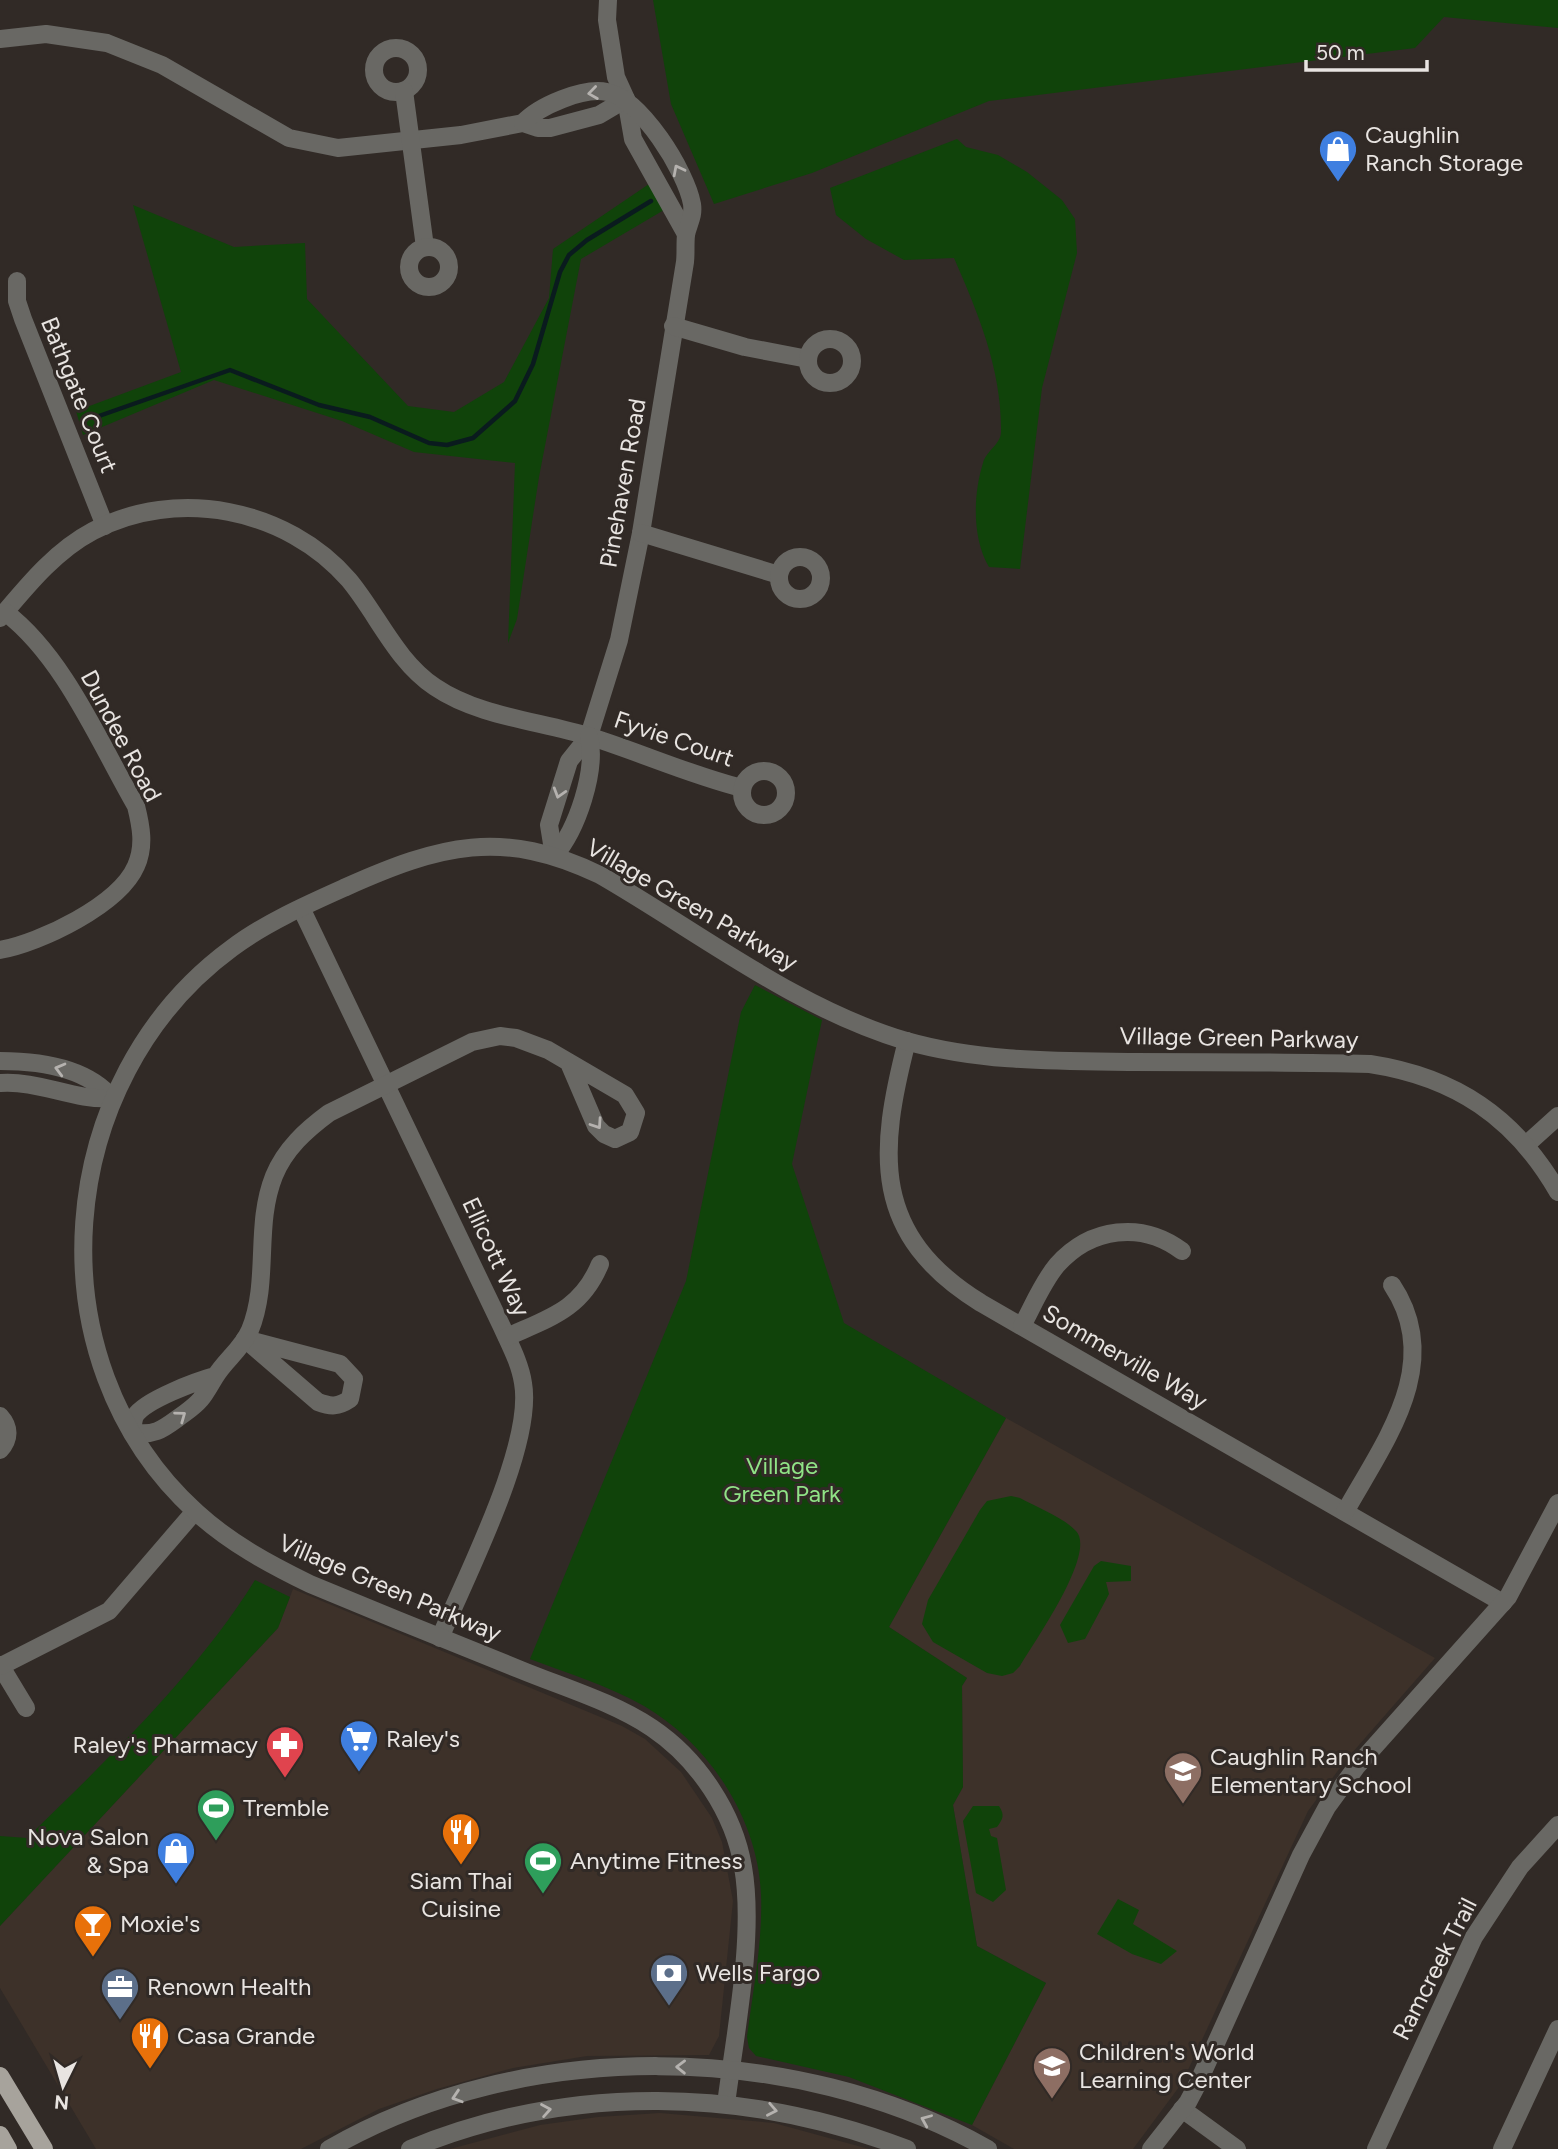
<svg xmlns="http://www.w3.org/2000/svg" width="1558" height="2149" font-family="Figtree,sans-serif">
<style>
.built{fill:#3d3129}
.green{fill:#10430a}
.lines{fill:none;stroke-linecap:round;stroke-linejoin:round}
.stream{stroke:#0a1b1e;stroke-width:4.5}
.minor{stroke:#696864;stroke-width:18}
.major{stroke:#a7a39c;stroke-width:18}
.oneway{stroke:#b5b2af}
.labels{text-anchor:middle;stroke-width:6;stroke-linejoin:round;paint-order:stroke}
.poi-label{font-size:24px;fill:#e8e4e1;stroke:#312a26;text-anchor:start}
.street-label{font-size:24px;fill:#e8e4e1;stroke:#312a26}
.park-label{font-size:24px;fill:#90e386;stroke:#312a26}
</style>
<rect width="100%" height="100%" fill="#312a26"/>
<g class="built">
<path d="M1006,1418L1435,1658L1345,1761L1308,1811L1182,2083L1133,2149H1014L972,2125L1046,1983L977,1946L953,1805L963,1787L962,1686L967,1678L889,1627Z"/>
<path d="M293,1589L622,1726L645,1739L681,1772L712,1818L722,1842L733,1901L719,2036L709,2055L587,2056L513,2068L437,2089L379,2109L301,2149H96L0,1988V1926L278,1628Z"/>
<path d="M660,2113L774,2123L869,2149H450L540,2125L598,2117Z"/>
</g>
<g class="green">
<path d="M653,0H1558V28L1444,17L1415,48L989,101L812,173L714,204L671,104Z"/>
<path d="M957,139L966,147L998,155L1027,172L1062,200L1075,219L1077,253L1042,388L1020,569L989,567C972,538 973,495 983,463C986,451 1001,444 1001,432C1002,370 978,313 954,258L904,260L866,239L836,215L830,188Z"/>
<path d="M652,182L664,210L581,259L539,477L517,619L508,643L515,463L414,452L342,421L214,380L83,435L76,411L181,372L133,205L234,247L305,243L307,299L408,406L454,412L504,382L549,298L553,249Z"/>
<path d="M755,985L822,1020L792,1164L844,1323L1006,1418L889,1627L967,1678L962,1686L963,1787L953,1805L977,1946L1046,1983L972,2125L849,2077L756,2056L749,2048L747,2037C753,1990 763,1941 761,1894C758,1818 708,1743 644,1706C609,1686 567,1673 530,1659L686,1281L741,1012Z"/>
<path d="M1011,1496L1020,1498C1036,1507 1063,1517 1076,1531C1097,1553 1034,1642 1020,1666L1013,1673L1002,1676L987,1673L933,1642L922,1624L928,1600L980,1510L987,1501Z"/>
<path d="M1101,1561L1131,1566V1581L1106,1582L1109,1594L1085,1639L1068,1643L1060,1625L1094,1566Z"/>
<path d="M255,1580L290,1597L278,1628L0,1926V1836L27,1838C107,1760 196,1675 255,1580Z"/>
<path d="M973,1806H999C1005,1815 1003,1819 997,1827L989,1829L991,1836L997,1838L1006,1890L993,1902L976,1893L963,1821Z"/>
<path d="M1118,1899L1139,1910L1133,1924L1177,1951L1161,1964L1132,1954L1097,1934Z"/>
</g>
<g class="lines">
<path class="stream" d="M99,416L230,370L319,405L370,417L429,443L447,445L473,438L515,401L533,364L560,272L569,255L587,240L651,201"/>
<g class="minor">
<path d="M608,0L607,20L616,77L626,99L633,139L686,234"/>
<path d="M0,39L46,34L107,43L162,65L289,138L338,148L461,135L523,123L538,128H550L599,115L626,99"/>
<circle cx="396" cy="70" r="22"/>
<path d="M404,91L425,247"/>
<path d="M523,123C539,106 583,87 607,92C641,99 686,171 692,204C694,217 688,224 686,235C685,244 686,254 685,262L641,533L619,640L589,736L569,761L549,825L554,856"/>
<circle cx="429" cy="267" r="20"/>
<path d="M17,281V301L23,319L105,526"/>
<path d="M673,326L745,347L808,359"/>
<circle cx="830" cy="361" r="22"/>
<path d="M641,533L779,575"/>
<circle cx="800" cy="578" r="21"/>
<path d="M0,618C27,586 55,551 93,531C176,487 287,508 349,580C378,615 396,661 435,687C479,717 541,721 591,737C642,753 690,775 742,788"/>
<circle cx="764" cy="793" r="22"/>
<path d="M554,856C577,830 597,771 589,736"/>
<path d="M302,910L502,1327C510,1345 520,1363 523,1383C534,1445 466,1576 440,1638"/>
<path d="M0,950C40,943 119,905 136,866C145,846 141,826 136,806C99,742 64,657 5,612"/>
<path d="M907,1041C878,1153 871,1235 981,1303L1503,1603"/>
<path d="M0,1061C39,1061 86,1067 112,1098"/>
<path d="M0,1083C39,1080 74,1101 112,1098"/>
<path d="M1527,1144L1558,1116"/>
<path d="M1022,1326C1033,1306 1042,1283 1057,1265C1091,1227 1142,1221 1182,1251"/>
<path d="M507,1337C549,1318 581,1310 600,1264"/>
<path d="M245,1339L340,1364L354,1379L350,1399C338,1407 331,1407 318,1402Z"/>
<path d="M215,1376C197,1381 145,1400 135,1416C133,1420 133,1427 132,1432C157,1437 165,1427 185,1413C203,1400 204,1395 215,1377C225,1360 242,1349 250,1330C270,1281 254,1226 274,1176C285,1149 306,1130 329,1113L472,1042L500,1036L516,1038L548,1050L625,1095L636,1113L630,1132L615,1139L604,1134L596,1126L569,1063"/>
<path d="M0,1416C10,1427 10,1439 0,1450"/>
<path d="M1345,1512C1384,1442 1445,1364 1392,1285"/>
<path d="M0,1665L26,1708"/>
<path d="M1,1666L109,1611L195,1511"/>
<path d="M726,2104C735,2034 755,1935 743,1867C734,1813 698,1759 652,1728C613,1702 565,1688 521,1670C451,1642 380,1613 310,1584C269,1564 230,1543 196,1512C29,1360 53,1079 232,948C265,923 308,904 346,887C440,845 502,828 600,875C699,932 795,1008 906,1041C980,1062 1056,1061 1132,1062C1211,1062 1290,1062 1370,1064C1455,1077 1515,1117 1558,1192"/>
<path d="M1182,2109L1237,2149"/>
<path d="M329,2149C522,2037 795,2040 988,2149"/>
<path d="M410,2149C570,2083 746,2087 907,2149"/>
<path d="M1151,2149L1188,2102L1198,2083L1301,1855L1327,1807L1357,1766L1508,1597L1558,1503"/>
<path d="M1376,2149L1474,1937L1520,1867L1558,1825"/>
<path d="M1502,2149L1558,2029"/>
</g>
<g class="major">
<path d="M0,2076L44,2149"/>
<path d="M0,2135L8,2149"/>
</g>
</g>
<defs><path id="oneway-chevron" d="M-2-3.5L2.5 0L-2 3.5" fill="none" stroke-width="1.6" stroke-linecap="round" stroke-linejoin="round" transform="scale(1.75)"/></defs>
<g class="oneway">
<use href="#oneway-chevron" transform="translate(593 93) rotate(172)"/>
<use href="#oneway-chevron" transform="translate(678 170) rotate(-117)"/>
<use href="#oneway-chevron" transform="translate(559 793) rotate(107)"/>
<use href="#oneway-chevron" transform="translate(60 1069) rotate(-165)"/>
<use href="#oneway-chevron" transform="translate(597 1124) rotate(56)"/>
<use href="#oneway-chevron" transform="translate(181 1416) rotate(-36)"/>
<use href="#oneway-chevron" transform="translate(681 2067) rotate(-179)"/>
<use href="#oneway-chevron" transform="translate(457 2097) rotate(162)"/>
<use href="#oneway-chevron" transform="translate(546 2110) rotate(-10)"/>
<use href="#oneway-chevron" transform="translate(772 2110) rotate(11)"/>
<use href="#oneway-chevron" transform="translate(926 2120) rotate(-157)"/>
</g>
<defs>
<g id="shop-pin" transform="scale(2.0125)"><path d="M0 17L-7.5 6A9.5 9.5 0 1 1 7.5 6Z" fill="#3f7fe0" stroke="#312a26"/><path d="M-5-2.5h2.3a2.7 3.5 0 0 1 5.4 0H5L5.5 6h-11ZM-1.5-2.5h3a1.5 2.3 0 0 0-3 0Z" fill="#fff"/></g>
<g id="supermarket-pin" transform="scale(2.0125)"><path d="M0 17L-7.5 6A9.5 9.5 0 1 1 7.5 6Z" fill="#3f7fe0" stroke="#312a26"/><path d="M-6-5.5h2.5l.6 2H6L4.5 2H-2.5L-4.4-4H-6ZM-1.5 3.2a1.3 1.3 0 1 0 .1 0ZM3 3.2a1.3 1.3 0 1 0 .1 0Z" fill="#fff"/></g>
<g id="pharmacy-pin" transform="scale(2.0125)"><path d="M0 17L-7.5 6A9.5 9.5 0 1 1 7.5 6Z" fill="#e0444e" stroke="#312a26"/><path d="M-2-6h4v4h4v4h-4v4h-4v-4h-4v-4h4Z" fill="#fff"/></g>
<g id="school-pin" transform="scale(2.0125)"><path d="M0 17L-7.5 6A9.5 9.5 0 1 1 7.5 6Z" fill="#8d6e63" stroke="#312a26"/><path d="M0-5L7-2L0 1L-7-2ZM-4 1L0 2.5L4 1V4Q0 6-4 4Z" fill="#fff"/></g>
<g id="stadium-pin" transform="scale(2.0125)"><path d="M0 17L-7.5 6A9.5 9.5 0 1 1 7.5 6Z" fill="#2e9e5b" stroke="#312a26"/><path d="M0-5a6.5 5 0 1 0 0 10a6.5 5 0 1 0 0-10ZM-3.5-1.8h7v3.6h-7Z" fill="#fff"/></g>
<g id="restaurant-pin" transform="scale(2.0125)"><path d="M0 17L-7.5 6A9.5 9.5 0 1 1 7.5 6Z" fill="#e8710a" stroke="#312a26"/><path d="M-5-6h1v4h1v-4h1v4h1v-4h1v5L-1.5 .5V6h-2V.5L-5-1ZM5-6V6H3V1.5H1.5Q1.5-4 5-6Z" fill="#fff"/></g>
<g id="bar-pin" transform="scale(2.0125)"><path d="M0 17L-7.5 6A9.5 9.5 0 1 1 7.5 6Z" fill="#e8710a" stroke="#312a26"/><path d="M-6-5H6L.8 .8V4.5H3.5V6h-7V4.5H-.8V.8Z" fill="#fff"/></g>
<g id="bank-pin" transform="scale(2.0125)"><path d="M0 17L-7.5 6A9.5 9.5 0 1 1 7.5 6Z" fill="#5c6f8a" stroke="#312a26"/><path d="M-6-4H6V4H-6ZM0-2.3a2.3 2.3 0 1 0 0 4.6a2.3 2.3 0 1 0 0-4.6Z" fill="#fff"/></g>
<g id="office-pin" transform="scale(2.0125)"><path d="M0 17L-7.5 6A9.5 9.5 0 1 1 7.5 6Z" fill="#5c6f8a" stroke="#312a26"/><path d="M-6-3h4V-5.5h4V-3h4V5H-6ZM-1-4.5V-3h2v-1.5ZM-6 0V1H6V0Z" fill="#fff"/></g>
</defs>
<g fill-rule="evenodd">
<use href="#shop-pin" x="1338" y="149"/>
<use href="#supermarket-pin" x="359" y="1739"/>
<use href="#pharmacy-pin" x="285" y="1745"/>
<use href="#school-pin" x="1183" y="1771"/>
<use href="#stadium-pin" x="216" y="1808"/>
<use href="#restaurant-pin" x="461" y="1832"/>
<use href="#shop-pin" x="176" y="1851"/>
<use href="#stadium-pin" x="543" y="1861"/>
<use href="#bar-pin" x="93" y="1924"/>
<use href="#bank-pin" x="669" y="1973"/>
<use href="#office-pin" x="120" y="1987"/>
<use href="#restaurant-pin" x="150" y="2036"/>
<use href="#school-pin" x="1052" y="2066"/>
</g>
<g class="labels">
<g class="poi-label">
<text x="1365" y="143">Caughlin<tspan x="1365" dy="28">Ranch Storage</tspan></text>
<text x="386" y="1747">Raley's</text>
<text x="258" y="1753" text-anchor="end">Raley's Pharmacy</text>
<text x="1210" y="1765">Caughlin Ranch<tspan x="1210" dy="28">Elementary School</tspan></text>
<text x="243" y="1816">Tremble</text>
<text x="149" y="1845" text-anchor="end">Nova Salon<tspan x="149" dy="28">&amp; Spa</tspan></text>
<text x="570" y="1869">Anytime Fitness</text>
<text x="461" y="1889" text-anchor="middle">Siam Thai<tspan x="461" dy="28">Cuisine</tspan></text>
<text x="120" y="1932">Moxie's</text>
<text x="696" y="1981">Wells Fargo</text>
<text x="147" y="1995">Renown Health</text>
<text x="177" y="2044">Casa Grande</text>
<text x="1079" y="2060">Children's World<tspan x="1079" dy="28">Learning Center</tspan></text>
</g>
<g class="street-label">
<text transform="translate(79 395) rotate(68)" y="8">Bathgate Court</text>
<text transform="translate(623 483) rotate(-80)" y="8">Pinehaven Road</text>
<text transform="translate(121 736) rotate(62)" y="8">Dundee Road</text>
<text transform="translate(674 739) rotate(19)" y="8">Fyvie Court</text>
<text transform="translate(692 905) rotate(30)" y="8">Village Green Parkway</text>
<text transform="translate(1239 1038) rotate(1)" y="8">Village Green Parkway</text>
<text transform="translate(496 1257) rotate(65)" y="8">Ellicott Way</text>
<text transform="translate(1125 1357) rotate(30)" y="8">Sommerville Way</text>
<text transform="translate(390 1588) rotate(23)" y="8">Village Green Parkway</text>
<text transform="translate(1435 1969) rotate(-63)" y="8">Ramcreek Trail</text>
</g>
<g class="park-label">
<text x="782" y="1474">Village<tspan x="782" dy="28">Green Park</tspan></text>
</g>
</g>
<g transform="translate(63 2086) rotate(185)" stroke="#312a26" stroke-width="5" paint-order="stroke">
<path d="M0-5L12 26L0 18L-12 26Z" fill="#e8e4e1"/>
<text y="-10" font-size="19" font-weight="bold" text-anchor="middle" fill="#e8e4e1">N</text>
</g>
<path d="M1306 60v10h121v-10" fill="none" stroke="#e8e4e1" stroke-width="3.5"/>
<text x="1316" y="60" font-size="21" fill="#e8e4e1" stroke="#312a26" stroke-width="5" paint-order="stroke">50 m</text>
</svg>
